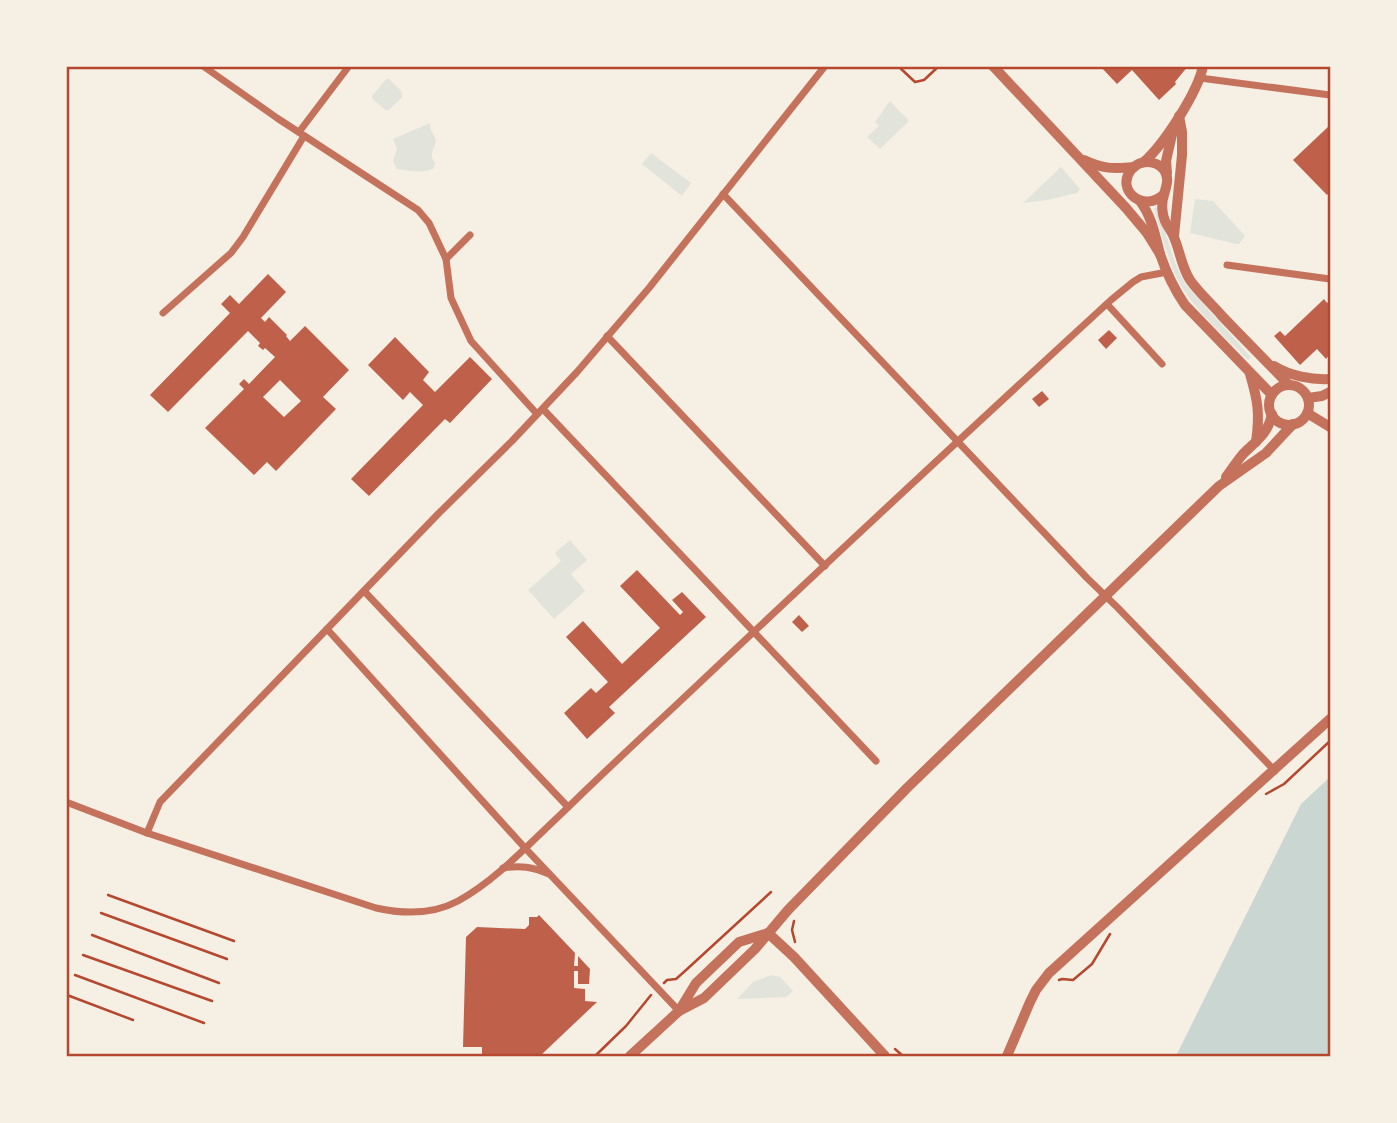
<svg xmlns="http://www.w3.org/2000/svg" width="1397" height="1123" font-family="'Noto Sans',sans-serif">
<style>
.green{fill:#e2e4dc}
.water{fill:#c9d6d2}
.building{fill:#bf614a;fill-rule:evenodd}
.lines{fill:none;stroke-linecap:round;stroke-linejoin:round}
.path{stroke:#b5482f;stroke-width:2.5}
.minor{stroke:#c5725c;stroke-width:7}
.tertiary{stroke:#c5725c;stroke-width:10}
.neatline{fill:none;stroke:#b5482f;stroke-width:2.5}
</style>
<rect width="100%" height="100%" fill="#f6efe4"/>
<g class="green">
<path d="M386,79H389L402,92V97L389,110H385L373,99L372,96Z"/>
<path d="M890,101L909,121L880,149L867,137L879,126L875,122Z"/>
<path d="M430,123L431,130L436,140C435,150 428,153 435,163L434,168C424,174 409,171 397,169L393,161L397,149L393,139Z"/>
<path d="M651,153L691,183L682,196L642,164Z"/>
<path d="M1061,167L1080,189L1077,193L1047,200L1023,203Z"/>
<path d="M1195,199L1213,201L1245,236L1239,244H1236L1190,233Z"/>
<path d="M1155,207L1158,208L1175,263L1185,284L1251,357L1248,360C1226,337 1193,309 1179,282C1167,260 1162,233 1154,209Z"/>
<path d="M570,540L587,560L571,574L585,591L554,619L528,590L561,561L555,553Z"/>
<path d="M771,975L780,977L793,991L786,997L737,999L753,982Z"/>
</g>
<path class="water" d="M1330,777V1056H1176L1301,804Z"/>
<g class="building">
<path d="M1100,66H1188L1175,82L1176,84L1159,100L1132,70L1117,84Z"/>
<path d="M1330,125V192L1327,195L1293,160Z"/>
<path d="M268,274L286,292L261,318L265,322L269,317L287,335L286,336L290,341L305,326L349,370L323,397L336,409L276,471L267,462L254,475L205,428L244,389L239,384L244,379L249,384L275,357L265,348L263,350L258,346L260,343L248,331L168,412L150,395L230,313L221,304L230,295L239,304ZM280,380L301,401L284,417L263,397Z"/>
<path d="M1324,299L1327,303L1330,301V336L1328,338L1330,341V354L1326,359L1317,349L1300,365L1274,336L1280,331L1285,336Z"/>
<path d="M1109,330L1117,338L1106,349L1098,340Z"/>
<path d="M395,337L429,372L423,380L435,392L470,357L492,379L450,423L445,419L369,496L351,479L423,405L410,392L403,400L368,365Z"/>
<path d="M1042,391L1049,399L1039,407L1032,399Z"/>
<path d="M637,570L680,615L683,612L672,600L682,592L706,617L609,707L615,713L587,739L564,713L591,688L596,693L608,682L566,637L583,621L622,664L660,628L620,586Z"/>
<path d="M799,615L809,626L802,632L792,622Z"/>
<path d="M539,915L575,953L574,966H578V956L590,969L589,984H578V971H574V988L585,989V1001L597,1002L540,1056H482V1047H463L466,937L477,927L525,929L529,925V917H537Z"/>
</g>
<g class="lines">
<g class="path">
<path d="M898,66L915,82L924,80L939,66"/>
<path d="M1266,794L1284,784L1330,741"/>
<path d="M108,895L234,941"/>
<path d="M101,913L227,959"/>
<path d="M794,921L792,930L795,942"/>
<path d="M92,935L219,983"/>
<path d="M83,955L212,1001"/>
<path d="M75,975L204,1023"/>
<path d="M1059,980L1062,979L1073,980L1092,964L1110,934"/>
<path d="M664,983L667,980L676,979L685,971L771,892"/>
<path d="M67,995L133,1020"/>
<path d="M895,1049L903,1056"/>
<path d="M595,1056L626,1026L651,995"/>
</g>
<g class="minor">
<path d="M203,66L277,118L418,210L429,223L446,259L470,235"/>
<path d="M1200,78L1330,95"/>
<path d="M299,132L349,66"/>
<path d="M723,194L1087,578L1118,608L1275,771"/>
<path d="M446,259L451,298L471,341L537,414"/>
<path d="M1227,265L1330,279"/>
<path d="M1107,304L1162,364"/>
<path d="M163,313L231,253L243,237L304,136"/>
<path d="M607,336L825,566"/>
<path d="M543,409L876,761"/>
<path d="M364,591L568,807"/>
<path d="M327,629L525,848L679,1011"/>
<path d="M66,802L147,833L376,908C403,914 432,915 458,901C495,881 528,845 559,816C597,779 635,743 674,707C819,570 965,434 1111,300L1133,282L1141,277L1167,272"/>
<path d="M147,833L160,802L438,514L512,441L577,372L649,288L825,66"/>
<path d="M503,868C520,865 533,867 549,874"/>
</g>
<g class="tertiary">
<path d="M993,66L1126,208L1147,233L1160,254"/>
<path d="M1084,160C1103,169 1113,169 1134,167"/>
<path d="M1144,162C1164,144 1198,92 1203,66"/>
<path d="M1167,173L1166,161L1174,126"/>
<path d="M1164,194C1144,214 1115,190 1131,170C1140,159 1156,160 1164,170C1170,179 1166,186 1164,195C1161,203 1162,214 1165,221C1167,226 1171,230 1173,235C1180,250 1181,266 1190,280C1199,293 1212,304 1222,316C1244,339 1267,362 1289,385"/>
<path d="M1140,201C1152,217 1155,235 1160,254C1166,272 1174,289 1185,305L1272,395"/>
<path d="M1174,236L1182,155V132L1179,116"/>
<path d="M1274,366C1290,376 1312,380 1330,379"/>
<path d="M1250,374C1258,401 1260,414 1256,442"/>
<circle cx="1289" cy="405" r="20"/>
<path d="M1308,398L1322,396L1330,392"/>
<path d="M1307,413L1330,427"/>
<path d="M1226,477C1232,469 1237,461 1243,454C1257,440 1268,434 1272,414"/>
<path d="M768,933L794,957L885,1056"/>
<path d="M679,1011L704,998L755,949L788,910L907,788L1219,486L1266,453L1293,424"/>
<path d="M630,1056L679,1011L696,983L739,942L768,933"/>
<path d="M1007,1056L1030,1002L1036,990L1049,973L1330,719"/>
</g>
</g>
<rect width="1397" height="1123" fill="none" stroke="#f6efe4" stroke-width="136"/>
<rect x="68" y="68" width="1261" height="987" class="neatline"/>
</svg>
